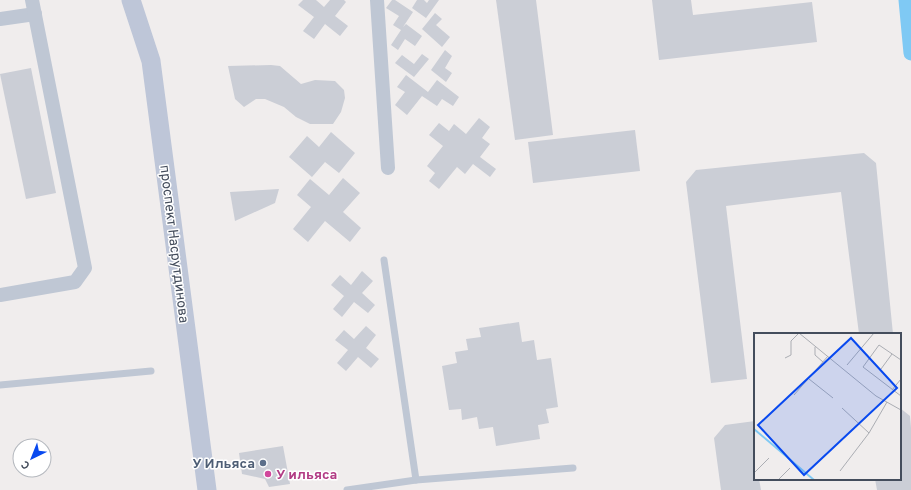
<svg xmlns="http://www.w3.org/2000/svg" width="911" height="490" font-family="Overpass,sans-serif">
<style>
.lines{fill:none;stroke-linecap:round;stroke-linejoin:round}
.canal{stroke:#7fc9f4;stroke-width:15}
.building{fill:#cbced6}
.lane{stroke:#bfc7d4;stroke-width:7}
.street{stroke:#bfc7d4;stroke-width:14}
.secondary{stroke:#bec6d8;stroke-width:19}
.service-dot{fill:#5c6f8a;stroke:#fff;stroke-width:1.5}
.hotel-dot{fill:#d1479c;stroke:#fff;stroke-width:1.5}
.labels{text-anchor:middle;stroke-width:3;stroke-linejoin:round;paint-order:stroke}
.street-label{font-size:14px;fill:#444d5c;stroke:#fff}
.service-label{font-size:14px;font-weight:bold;fill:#4e5e75;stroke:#fff;text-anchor:end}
.hotel-label{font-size:14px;font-weight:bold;fill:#b23c85;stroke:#fff;text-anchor:start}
.inset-river{fill:none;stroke:#7fc9f4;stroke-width:2}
.inset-road{fill:none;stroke:#abadb3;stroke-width:1}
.view{fill:#0849ef;fill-opacity:0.15;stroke:#0849ef;stroke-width:2}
.inset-edge{fill:none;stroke:#444d5c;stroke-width:2}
</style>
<rect width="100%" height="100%" fill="#f0eded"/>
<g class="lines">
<path class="canal" d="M906,0L911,53"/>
</g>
<g class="building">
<path d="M303,0H316L324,7L330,0H344L346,2L335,16L348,26L340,36L325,24L314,39L303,31L314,17L298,5Z"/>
<path d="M392,0H395L413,12L403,27L406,24L422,36L415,46L405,39L398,50L391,45L401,30L393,25L399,16L386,8Z"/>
<path d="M417,0H424L427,3L429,0H439L426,18L412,8Z"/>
<path d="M496,0H536L553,135L515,140Z"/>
<path d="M652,0H691L693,15L812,2L817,42L659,60Z"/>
<path d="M435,13L442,19L436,25L450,37L442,47L422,29Z"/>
<path d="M445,50L452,56L445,68L452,73L446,82L431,70Z"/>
<path d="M422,54L429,59L414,77L395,63L402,55L414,64Z"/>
<path d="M271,65L280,66L301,84L315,80L335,81L344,90L345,98L341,112L333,124H310L296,117L284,107L265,99H256L244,107L235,99L228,66Z"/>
<path d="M31,68L56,193L26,199L0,74Z"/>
<path d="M406,75L428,92L437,80L459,97L453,106L442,99L437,106L422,96L407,115L395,105L405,92L397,87Z"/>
<path d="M479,118L490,127L482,138L490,144L480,157L496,169L490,177L473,164L465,174L457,167L439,189L429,181L435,173L427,166L443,146L429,135L439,123L449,131L454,124L466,134Z"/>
<path d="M635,130L640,171L533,183L528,142Z"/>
<path d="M331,132L355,153L339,173L325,162L312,177L289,157L307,136L319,147Z"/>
<path d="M864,153L876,163L893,334H859L841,192L726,206L747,379L711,383L686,182L696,170Z"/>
<path d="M343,178L360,193L343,212L361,228L350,242L325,221L308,242L293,229L311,207L297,195L310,179L329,195Z"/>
<path d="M279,189L275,203L235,221L230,192Z"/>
<path d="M362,271L373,281L362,293L375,305L368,313L354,302L342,317L333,309L344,296L331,285L340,275L351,285Z"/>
<path d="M519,322L522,342L534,340L537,360L551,358L558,407L546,409L549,423L538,425L540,439L496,446L493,427L479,429L477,417L462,420L461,409L449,410L442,366L457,363L455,352L468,350L466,339L481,337L479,328Z"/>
<path d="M366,326L376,335L366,348L379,359L371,368L358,357L346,371L337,363L348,350L335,340L344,330L354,339Z"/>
<path d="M900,408L910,416L911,428V490H877L875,479H900Z"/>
<path d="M755,421V479H759L761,490H721L714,438L725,425Z"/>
<path d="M283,446L290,484L269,487L265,479L242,474L239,453Z"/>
</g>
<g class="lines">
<g class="lane">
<path d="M384,260L416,480"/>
<path d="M0,385L151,371"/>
<path d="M347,490L416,480L573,468"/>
</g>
<g class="street">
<path d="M377,0L388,168"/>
<path d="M0,19L35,14"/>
<path d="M0,295L75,282L85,268L32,0"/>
</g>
<path class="secondary" d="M131,0L151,61L207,490"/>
</g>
<circle class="service-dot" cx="263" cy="463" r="4"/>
<circle class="hotel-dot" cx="268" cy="474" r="4"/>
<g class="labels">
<g class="street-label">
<text transform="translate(175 244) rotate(83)" y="5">проспект Насрутдинова</text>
</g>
<g class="service-label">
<text x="255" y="468">У Ильяса</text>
</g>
<g class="hotel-label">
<text x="276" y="479">У ильяса</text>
</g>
</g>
<g transform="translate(754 333)">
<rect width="147" height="147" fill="#f0eded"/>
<path class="inset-river" d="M0,96L60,147"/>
<path class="inset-road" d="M45,0L122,63L147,77M61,14V22L69,29M31,25L37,22V8L45,0M147,27L125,12L109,34L147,63M93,32L120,0M127,36L138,21M55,46L79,65M138,57L147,46M40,62L74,23M88,75L115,100L133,69M86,138L115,100M0,140L15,125M24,147L36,135"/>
<path class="view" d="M97,5L143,55L50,142L4,92Z"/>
<rect width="147" height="147" class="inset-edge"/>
</g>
<g transform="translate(32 458) rotate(223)"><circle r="19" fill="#ffffff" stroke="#b4b8be"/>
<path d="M0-3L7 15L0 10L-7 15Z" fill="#0849ef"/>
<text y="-6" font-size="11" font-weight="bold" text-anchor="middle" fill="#444d5c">С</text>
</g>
</svg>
